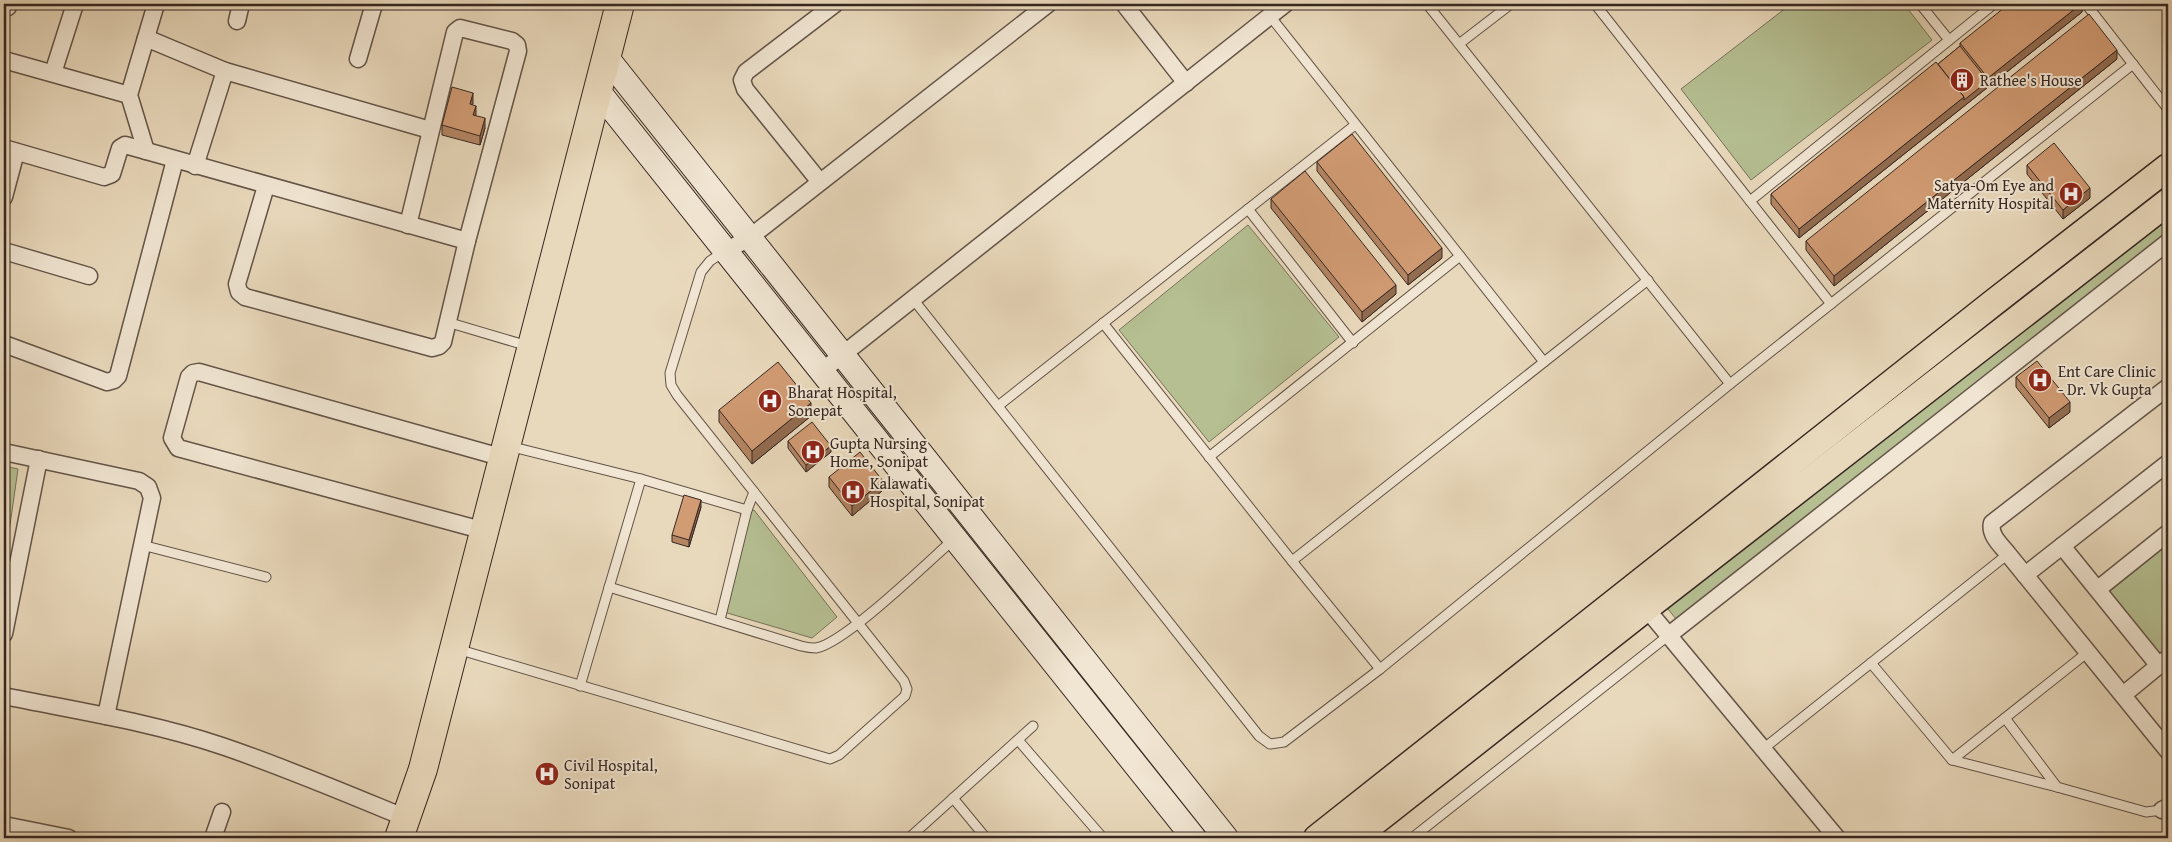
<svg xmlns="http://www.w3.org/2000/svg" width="2172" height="842" font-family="'Gentium Book Plus',serif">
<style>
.green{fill:#b5bf92;stroke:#76735a}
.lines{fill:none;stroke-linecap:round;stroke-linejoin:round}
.lane-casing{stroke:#635448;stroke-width:11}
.street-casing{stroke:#635448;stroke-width:19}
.secondary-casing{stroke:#362722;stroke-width:26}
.primary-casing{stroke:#362722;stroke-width:29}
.highway-casing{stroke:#362722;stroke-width:30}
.lane{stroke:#f1e6d3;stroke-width:9}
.street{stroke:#f1e6d3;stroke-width:16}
.secondary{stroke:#f1e6d3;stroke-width:24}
.primary{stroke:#e9d9bc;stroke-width:26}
.highway{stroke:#e9d9bc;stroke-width:28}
.wall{fill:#b48563;stroke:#362722}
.shaded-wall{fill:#926c50;stroke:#362722}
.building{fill:#d19b73;stroke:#362722}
.labels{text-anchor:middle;stroke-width:4;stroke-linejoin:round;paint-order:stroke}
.poi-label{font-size:16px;fill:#362722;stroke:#f1e6d3;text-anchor:start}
</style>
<rect width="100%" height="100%" fill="#e9d9bc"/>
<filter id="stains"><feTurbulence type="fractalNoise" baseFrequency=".004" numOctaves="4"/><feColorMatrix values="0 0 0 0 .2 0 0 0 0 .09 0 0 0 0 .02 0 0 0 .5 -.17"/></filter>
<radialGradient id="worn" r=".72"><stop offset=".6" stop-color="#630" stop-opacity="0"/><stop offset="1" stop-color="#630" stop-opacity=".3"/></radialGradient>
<g class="green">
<path d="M1791,4H1904L1932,40L1751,180L1681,89Z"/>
<path d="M2168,208V233L1676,619L1664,604Z"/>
<path d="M1248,225L1339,337L1209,442L1119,330Z"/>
<path d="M4,466L18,469L6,553H4Z"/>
<path d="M754,510L837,617L812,638L724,612L741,514Z"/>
<path d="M2161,550L2168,558V649L2160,656L2109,592Z"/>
</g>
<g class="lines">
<g class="lane-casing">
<g id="lane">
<path d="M1427,4L1730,384"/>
<path d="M1595,4L1831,304"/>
<path d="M1920,4L1949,40"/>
<path d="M2086,4L2168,109"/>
<path d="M1270,16L1544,362"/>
<path d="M1459,44L1511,4"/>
<path d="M1750,201L1994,4"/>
<path d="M1248,209L1353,343"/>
<path d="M913,299L1259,736L1270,744L1284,742L1380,669L1730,384L2133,64"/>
<path d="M447,322L528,346"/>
<path d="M1103,323L1292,561L1380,669"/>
<path d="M998,406L1355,125"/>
<path d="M509,446L641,479L747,510L754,492"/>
<path d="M1209,457L1460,256"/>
<path d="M142,545L266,577"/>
<path d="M1292,561L1648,280"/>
<path d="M609,587L801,646C805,647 811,648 816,648C844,644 929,561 954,539"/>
<path d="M720,620L747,510"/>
<path d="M457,649L830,759L839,755L905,696L907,689L904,681L677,395L671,385L670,373L701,272L710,261L725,251"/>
<path d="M1871,663L1952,760L2057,787L2146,812L2162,810"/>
<path d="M580,686L641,479"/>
<path d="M2005,718L2057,787"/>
<path d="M1018,740L1103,838"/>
<path d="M1763,749L2008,554"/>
<path d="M1952,760L2088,652"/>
<path d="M953,798L986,838"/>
<path d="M909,838L1033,726"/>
<path d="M1412,838L1669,635"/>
</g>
</g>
<g class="street-casing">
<g id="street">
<path d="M1124,4L1186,83"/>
<path d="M8,7L9,4"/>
<path d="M237,21L241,4"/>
<path d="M146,38L225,71L430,130"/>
<path d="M358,59L374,4"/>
<path d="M4,60L129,95"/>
<path d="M53,73L75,4"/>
<path d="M4,148L104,177L112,174L120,148L125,145L467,241"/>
<path d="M146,151L129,95L156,4"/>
<path d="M195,166L225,71"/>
<path d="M820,182L745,89L742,80L746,72L835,4"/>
<path d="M266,186L237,284L239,292L245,297L432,348L439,346L443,342L467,241L518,51L517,45L512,41L460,28L455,32L408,225"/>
<path d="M4,197L16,152"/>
<path d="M4,251L89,276"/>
<path d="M726,251L749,238L1048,4"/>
<path d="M4,344L107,382L114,380L118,376L175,160"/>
<path d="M822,371L1285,4"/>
<path d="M2168,387L1992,523C1989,535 2001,545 2008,554L2168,751"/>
<path d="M4,452L139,481L148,487L152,498L106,716"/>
<path d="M485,531L178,448L172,438L189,377L193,373L199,372L504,458"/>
<path d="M2062,546L2159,666"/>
<path d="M2025,575L2168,463"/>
<path d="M2098,589L2168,533"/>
<path d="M1640,601L1837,838"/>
<path d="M4,634L39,459"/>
<path d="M1669,635L2168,242"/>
<path d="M2123,695L2168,658"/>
<path d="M4,696C77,711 151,722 222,746C284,767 345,793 406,818"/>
<path d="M2162,810L2168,807"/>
<path d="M4,825L69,838"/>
<path d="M213,838L222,812"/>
</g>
</g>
<g class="secondary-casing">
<g id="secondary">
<path d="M607,58L1226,838"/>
<path d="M598,91L1194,838"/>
</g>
</g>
<g class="primary-casing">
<g id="primary">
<path d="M1317,838L1993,303L2168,167"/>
<path d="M1354,838L1646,608L2168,202"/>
</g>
</g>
<g class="highway-casing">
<path id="highway" d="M399,838L423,769L620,4"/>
</g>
<use href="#lane" class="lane"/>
<use href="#street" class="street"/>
<use href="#secondary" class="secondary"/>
<use href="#primary" class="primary"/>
<use href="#highway" class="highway"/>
</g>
<g class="wall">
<path d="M2082,4V12L1799,238L1771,204V194L1938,64L1960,46V43Z"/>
<path d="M2117,59L1834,286L1806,250V241Z"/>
<path d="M473,103L472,105L476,116L485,128L480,145L442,135V125Z"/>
<path d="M1317,162L1442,258L1408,285L1317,171Z"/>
<path d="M2027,165L2090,198L2063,219L2027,174Z"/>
<path d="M1271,199L1396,294L1362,322L1271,208Z"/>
<path d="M2016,377L2070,412L2049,428L2016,387Z"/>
<path d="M719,410L811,416L752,464L719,422Z"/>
<path d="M788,441L831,452L806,472L788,448Z"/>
<path d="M829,477L883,490L852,516L829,487Z"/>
<path d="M701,507L689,547L672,542V535Z"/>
</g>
<g class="shaded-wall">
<path d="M2081,4H2082V12L1799,238V229L1964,97L1988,81V78Z"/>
<path d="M2117,50V59L1834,286V276Z"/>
<path d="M473,93V103L470,114V104Z"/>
<path d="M476,106V116L473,115Z"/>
<path d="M485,118V128L480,145V136Z"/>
<path d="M2090,188V198L2063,219V210Z"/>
<path d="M1442,248V258L1408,285V275Z"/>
<path d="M1396,285V294L1362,322V312Z"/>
<path d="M2070,402V412L2049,428V418Z"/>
<path d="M811,403V416L752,464V451Z"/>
<path d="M831,446V452L806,472V465Z"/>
<path d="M883,481V490L852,516V506Z"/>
<path d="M701,500V507L689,547V540Z"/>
</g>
<g class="building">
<path d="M2009,4H2081L1988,78L1960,43Z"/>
<path d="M2089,14L2117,50L1834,276L1806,241Z"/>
<path d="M1960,46L1988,81L1964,100V97L1938,64Z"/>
<path d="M1936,62L1964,97L1799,229L1771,194Z"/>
<path d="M452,87L473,93L470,104L476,106L473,115L485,118L480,136L442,125Z"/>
<path d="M1352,134L1442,248L1408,275L1317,162Z"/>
<path d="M2054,143L2090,188L2063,210L2027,165Z"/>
<path d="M1305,171L1396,285L1362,312L1271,199Z"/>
<path d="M2037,361L2070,402L2049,418L2016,377Z"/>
<path d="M778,362L811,403L752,451L719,410Z"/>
<path d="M812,422L831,446L806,465L788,441Z"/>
<path d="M860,452L883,481L852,506L829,477Z"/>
<path d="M684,495L701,500L689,540L672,535Z"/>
</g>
<defs>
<g id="building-disc" transform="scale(1.25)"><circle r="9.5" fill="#8f2418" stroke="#f1e6d3"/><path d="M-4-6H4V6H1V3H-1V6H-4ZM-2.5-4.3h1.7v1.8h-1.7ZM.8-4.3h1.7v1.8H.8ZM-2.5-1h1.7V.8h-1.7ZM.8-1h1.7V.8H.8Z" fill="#fff"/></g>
<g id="hospital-disc" transform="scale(1.25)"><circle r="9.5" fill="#8f2418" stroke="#f1e6d3"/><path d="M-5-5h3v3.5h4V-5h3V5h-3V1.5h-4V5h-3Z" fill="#fff"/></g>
</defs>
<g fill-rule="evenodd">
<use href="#building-disc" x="1962" y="80"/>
<use href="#hospital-disc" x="2071" y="194"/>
<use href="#hospital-disc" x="2040" y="380"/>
<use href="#hospital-disc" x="770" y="401"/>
<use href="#hospital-disc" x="813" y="452"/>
<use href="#hospital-disc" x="853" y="492"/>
<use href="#hospital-disc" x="547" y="774"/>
</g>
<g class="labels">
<g class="poi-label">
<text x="1980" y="86">Rathee's House</text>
<text x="2054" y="191" text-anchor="end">Satya-Om Eye and<tspan x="2054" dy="18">Maternity Hospital</tspan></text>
<text x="2058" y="377">Ent Care Clinic<tspan x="2058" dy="18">- Dr. Vk Gupta</tspan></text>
<text x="788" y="398">Bharat Hospital,<tspan x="788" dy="18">Sonepat</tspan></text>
<text x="830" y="449">Gupta Nursing<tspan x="830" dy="18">Home, Sonipat</tspan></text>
<text x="870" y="489">Kalawati<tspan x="870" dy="18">Hospital, Sonipat</tspan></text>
<text x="564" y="771">Civil Hospital,<tspan x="564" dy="18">Sonipat</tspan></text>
</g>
</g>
<rect width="2172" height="842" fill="none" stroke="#e9d9bc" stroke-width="20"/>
<rect x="5" y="5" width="2162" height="832" fill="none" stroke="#362722" stroke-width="2.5"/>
<rect x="10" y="10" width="2152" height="822" fill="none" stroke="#362722"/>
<rect width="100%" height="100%" filter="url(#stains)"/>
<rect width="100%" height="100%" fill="url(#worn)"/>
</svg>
